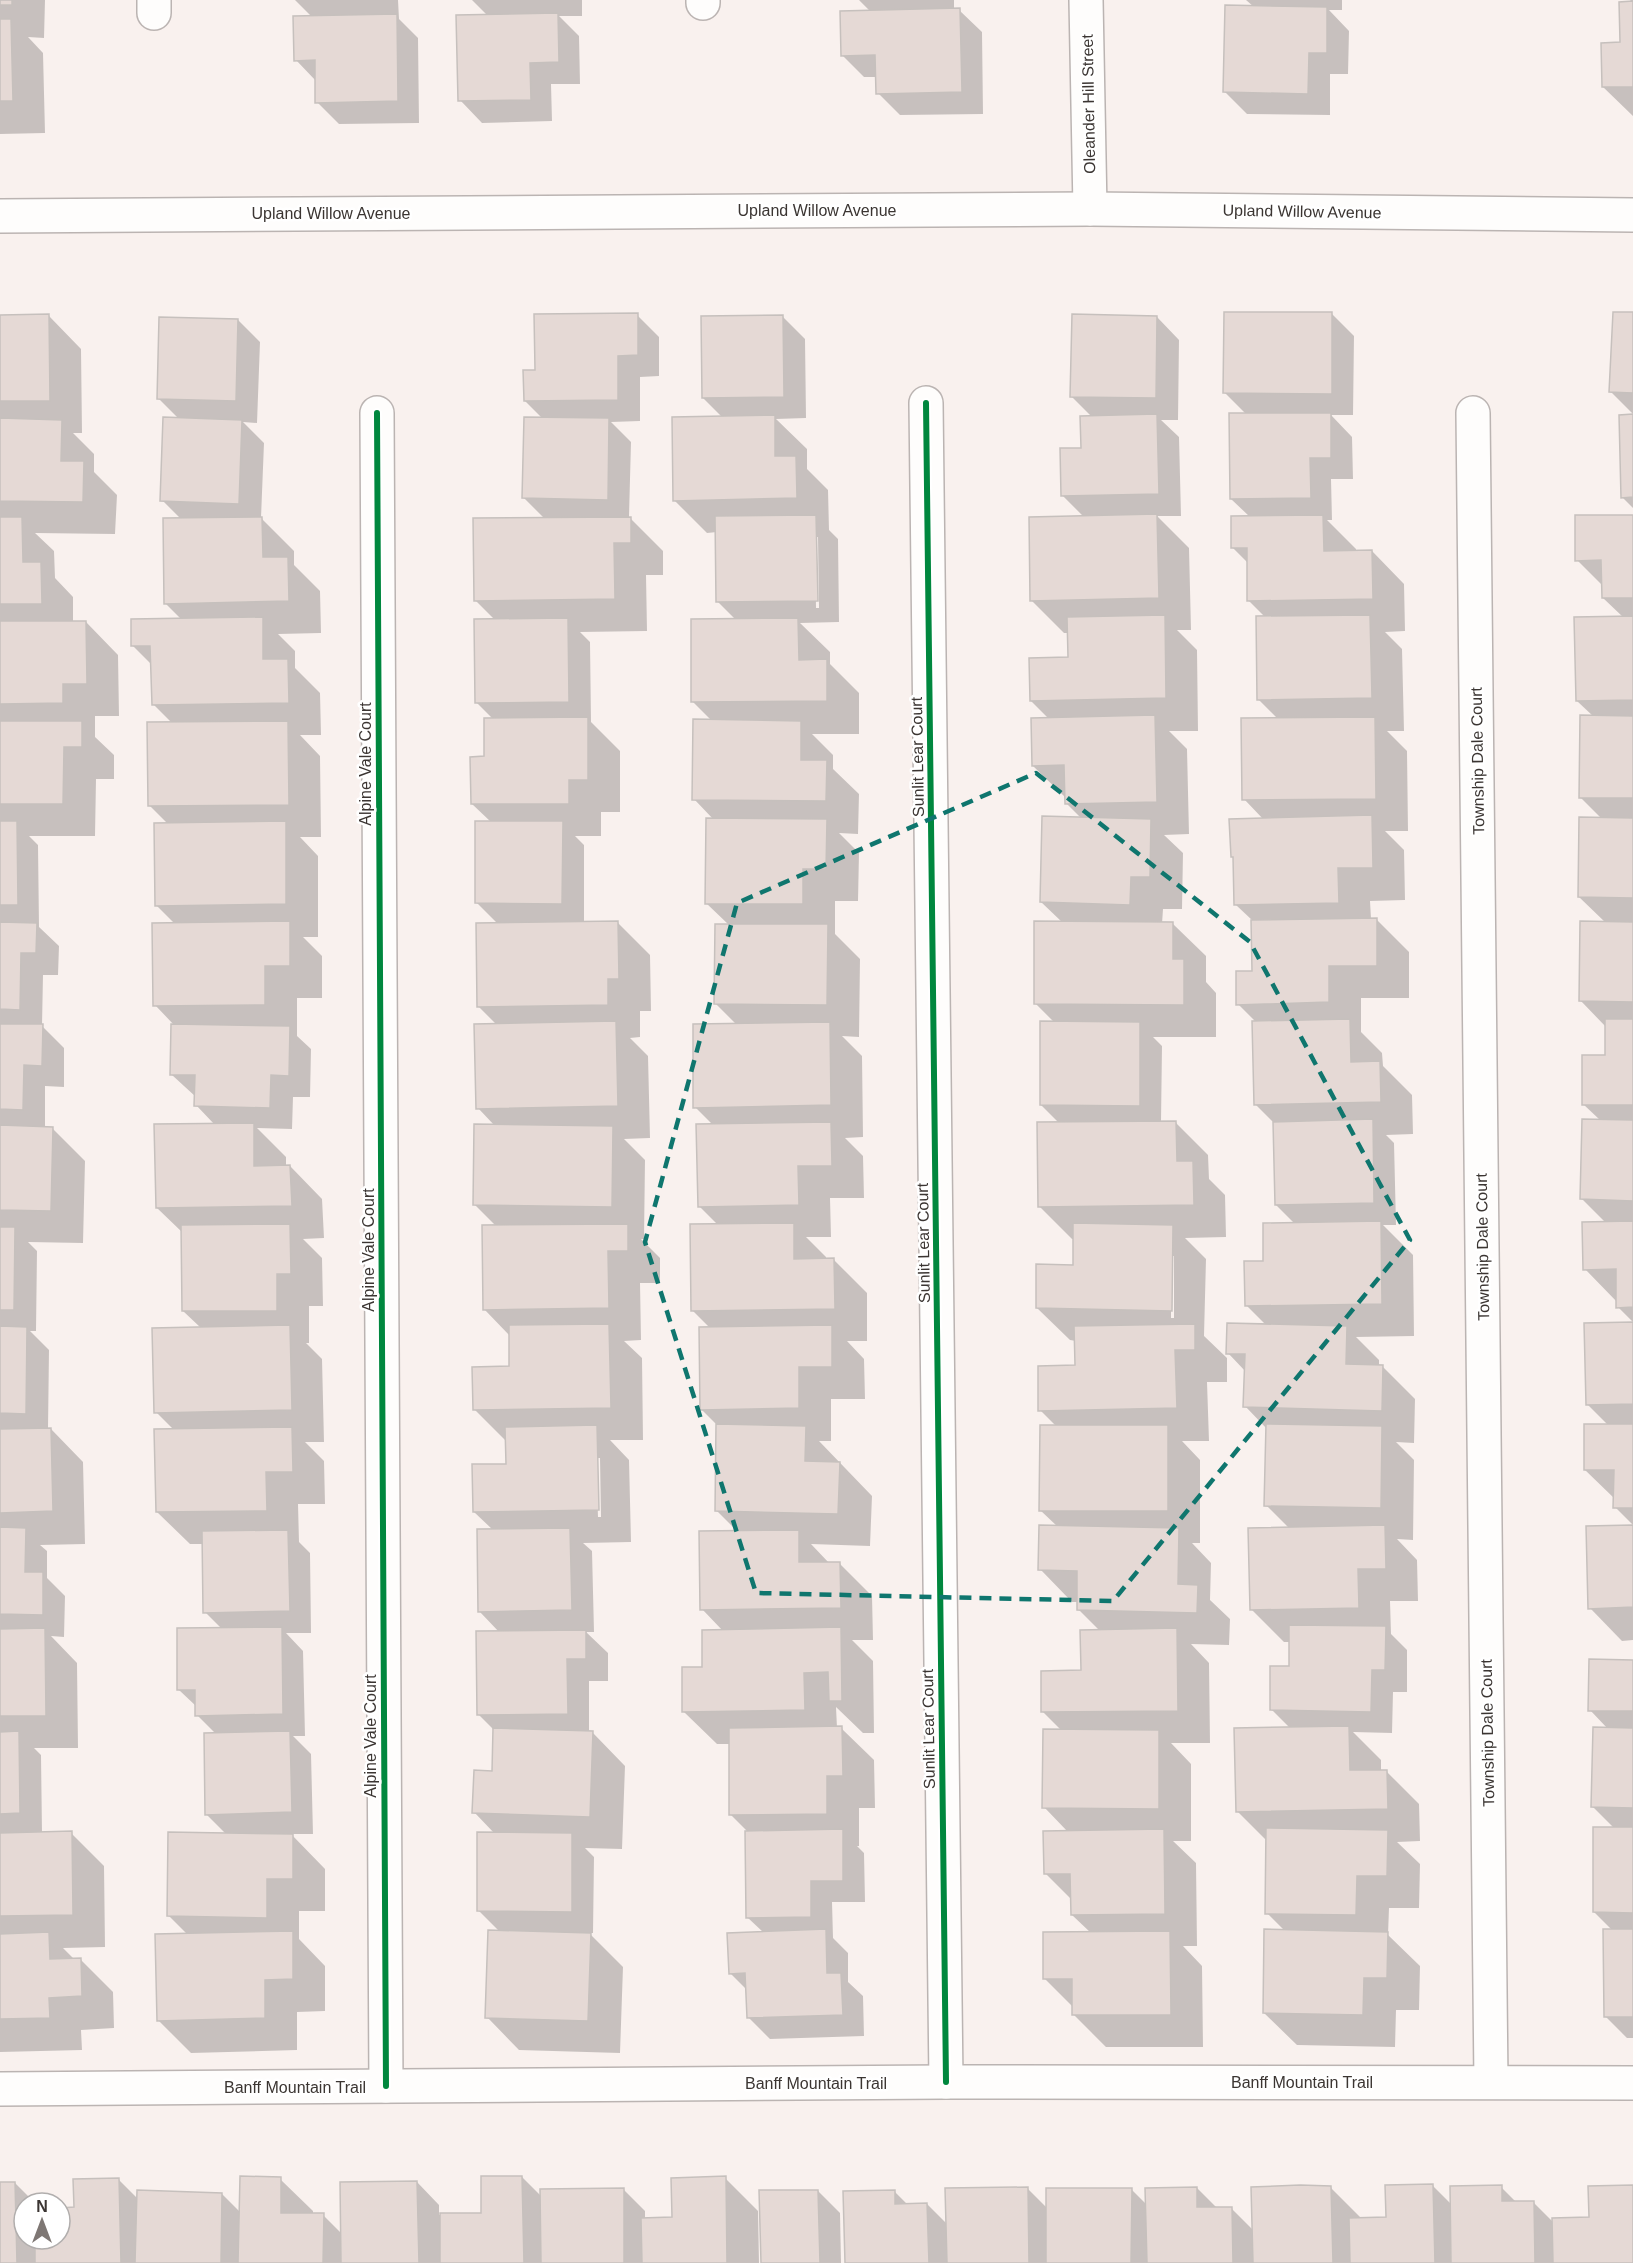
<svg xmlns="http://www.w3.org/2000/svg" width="1633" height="2263" font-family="Helvetica,sans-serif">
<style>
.shadow{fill:#0003;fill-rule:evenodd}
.building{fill:#e5d9d5;stroke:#c6c0bd;stroke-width:1.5}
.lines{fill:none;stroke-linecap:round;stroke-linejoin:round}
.minor-casing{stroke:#bbb4b2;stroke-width:36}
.minor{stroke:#fefdfc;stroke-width:33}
.cycleway-casing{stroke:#fff;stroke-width:10}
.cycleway{stroke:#00873e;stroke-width:6}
.marked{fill:none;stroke:#0f766e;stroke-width:4.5;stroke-dasharray:12 8;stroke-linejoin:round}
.labels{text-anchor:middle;stroke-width:5;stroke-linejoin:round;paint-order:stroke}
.street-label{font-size:16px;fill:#3b3532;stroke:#fff}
</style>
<rect width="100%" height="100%" fill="#f9f1ee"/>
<g class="shadow">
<path d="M0,0H45L44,38L28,37L43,53L45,133L0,134Z"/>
<path d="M295,0H398L399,19L418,38L419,123L339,124L317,102L316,81L296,60L312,17Z"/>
<path d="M472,0H582V16H559L579,36L580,84H551L552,121L482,123L460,100L488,16Z"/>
<path d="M859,0H954V10H959L982,32L983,114L900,115L878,93L877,77H864L842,55L871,12Z"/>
<path d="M1246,0H1342V10H1329L1349,31L1348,74H1330V115L1247,114L1225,92L1254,7Z"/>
<path d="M1630,0H1633V116L1603,87L1621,44L1633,3Z"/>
<path d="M1332,314L1354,336L1353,415H1331L1352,437L1353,479H1331L1332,520H1327L1356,549V552L1372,551L1404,584L1405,631L1385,632L1402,649L1404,731H1387L1407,751L1408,831H1385L1404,850L1405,900L1370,901L1371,919H1376L1409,952V998H1361V1032L1382,1053L1383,1066L1412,1095L1413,1134L1386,1135L1394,1143L1396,1225H1383L1413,1255L1414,1336L1356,1337L1379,1360V1366H1382L1415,1399L1414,1443L1396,1442L1414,1460L1413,1540L1397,1539L1417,1560L1418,1601H1390L1391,1634L1407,1650V1692H1393L1392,1733L1353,1732L1381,1760V1771H1386L1419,1804L1420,1841L1397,1842L1420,1864L1419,1908H1389L1388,1935L1420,1966L1419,2010H1396L1395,2047L1297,2045L1264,2013L1285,1931L1267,1913L1268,1842L1237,1811L1290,1728L1271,1709L1290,1667L1291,1642H1284L1251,1609L1290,1529L1266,1505L1267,1429L1245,1406L1246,1372L1228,1353L1267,1326L1247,1306L1265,1262L1295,1224L1276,1205L1274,1123L1255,1104L1256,1022L1238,1004L1254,973L1253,921L1236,905L1235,859L1232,856L1264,820L1244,799L1278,719L1258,699L1265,617L1249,601L1248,563L1233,548L1250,517L1231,499L1247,415L1225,393Z"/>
<path d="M1633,314V414L1610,391Z"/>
<path d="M637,315L659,337V376L640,377V421L611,422L631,442L629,517L663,551V575H646L647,631L580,632L590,642L591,722L620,751V812H601V836H575L584,845V923L617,922L650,955L651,1011H640V1037L630,1038L648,1056L650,1138L624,1139L645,1160L644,1239H641L660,1258V1283H640L641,1340L624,1341L642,1358L643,1440H610L629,1460L631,1542L583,1543L592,1551L594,1632H586L608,1653V1681H589V1733H593L625,1766L622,1849L585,1848L594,1857L593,1933H589L623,1967L620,2053L519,2050L487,2017L500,1932L478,1910L495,1834L474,1812L494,1773L495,1731L479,1715L500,1633L480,1612L493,1530L474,1512L507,1465V1442L474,1409L511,1368L510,1336L484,1309L497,1227L474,1204L495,1126L478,1108L497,1025L479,1007L498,924L476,902L491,822L472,804L486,757L493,719L476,702L495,620L475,600L545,519L524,498L543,419L525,401L537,372ZM596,1458H600L601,1517H598Z"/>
<path d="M49,316L81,349L82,433H73L94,454V472L117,495L115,534L35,533L54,551L55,578L73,597V622H86L118,655L119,716H95V737L114,755V779H96L95,836H29L38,845L39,927L59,946L58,975H43L42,1026L64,1048V1087L45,1086V1128H52L85,1161L83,1243L28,1242L37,1251L36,1331H30L49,1350L48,1429H51L83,1462L85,1544L40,1545L47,1551V1578L65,1596L64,1637L51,1636L77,1663L78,1748H34L41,1755L42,1833H71L104,1866L105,1947L63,1948L75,1960H81L113,1992L114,2028L81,2030L82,2050L0,2052V317Z"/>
<path d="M783,317L805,339L806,418L776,419L807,449V469L828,490L829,530L838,539L839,622L800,623L830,652V664L859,693V734H812L833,755V769L859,794L858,834L839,833L859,853L858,901H835V934L860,959L859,1037L842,1036L862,1056L863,1137L845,1138L863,1156L864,1198H830L831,1237H806L826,1257V1260H834L867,1293V1341H847L864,1359L865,1399H831V1441H819L872,1496L870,1546L811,1544L830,1564H840L872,1596L873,1640H852L873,1661L874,1733H863L836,1707L837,1728H841L874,1760L875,1808H859V1846H857L864,1853L865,1902H832L833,1938L848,1953V1982L863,1996L864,2036L770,2039L748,2017L747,1990L730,1973L764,1933L747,1917L748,1832L731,1815L730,1744H717L684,1712L723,1631L702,1609L738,1532L716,1510L718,1426L701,1409L710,1328L692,1310L718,1225L699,1206L714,1126L695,1107L737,1025L715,1003L729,925L706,903L714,820L694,799L712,721L693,702L736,620L717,601V532L707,533L674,500L723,418L703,398ZM815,537H818L819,608H816Z"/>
<path d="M1157,317L1179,340L1178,420H1161L1179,437L1181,516H1157L1189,548L1191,630H1177L1197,650L1198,731H1169L1187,749L1189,834L1164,835L1183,853L1182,909H1163L1162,924H1173L1206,956V982L1216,993V1037H1153L1162,1046L1161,1122H1175L1208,1155L1209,1179L1225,1195L1226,1237L1185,1238L1206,1259L1204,1336L1227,1358V1382H1207L1209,1441H1182L1200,1460V1543H1192L1211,1563L1210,1600L1230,1619L1229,1645L1191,1644L1209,1663L1210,1743H1171L1191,1764V1841H1173L1196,1863L1197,1946H1183L1202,1966L1203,2047H1106L1074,2015V2008L1045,1979L1091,1933L1072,1915V1900L1045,1873L1068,1832L1044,1807L1062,1731L1043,1712L1082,1672L1100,1631L1078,1609V1602H1072L1040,1569L1058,1527L1040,1510L1056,1426L1040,1410L1077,1366L1076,1341L1070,1340L1037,1308L1074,1266L1075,1239H1072L1039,1206L1060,1124L1041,1105L1055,1023L1035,1003L1062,922L1041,902L1082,819L1066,803V798L1033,766L1049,719L1031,701L1069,659V633H1064L1031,600L1084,517L1063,496L1082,450L1092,417L1071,396ZM1171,1256H1174V1318H1171Z"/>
<path d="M238,320L260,342L257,423L243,422L264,443L261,518L294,551V565L320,591L321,633L278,634L295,651V668L320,693L321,735H300L320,756L321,837H300L318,856V937H303L322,956V998H297V1036L311,1049L310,1097H293L292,1129L257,1128L286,1157V1167L290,1166L322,1199L324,1238L303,1239L322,1258L323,1306H309V1343H306L322,1359L324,1442H305L324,1461L325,1504H298L299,1542L310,1553L311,1633H286L303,1651L305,1736H293L311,1754L313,1834H291L325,1869V1911H299V1939L325,1966V2011L297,2012V2050L191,2053L158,2020L188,1935L168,1915L227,1835L206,1814L216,1734L197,1715V1707L179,1690L222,1629L205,1612L203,1544H190L157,1512L174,1430L156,1412L201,1328L183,1311V1233L157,1208L215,1125L196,1105V1097L172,1075L175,1026L155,1005L175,924L156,905L168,824L149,805L172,723L153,704L152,665L133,646L182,620L165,603L181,519L162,500L179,419L158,398Z"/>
<path d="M1633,416V508L1622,497Z"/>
<path d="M1633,516V1322L1618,1307V1303L1585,1269L1606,1223L1582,1199L1600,1120L1583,1104L1606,1057V1027L1580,1000L1606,923L1579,897L1602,819L1580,797L1594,717L1577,701L1623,617L1603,598V586L1577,560Z"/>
<path d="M1633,1323V1525L1615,1507V1499L1585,1470L1609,1426L1587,1404Z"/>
<path d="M1633,1526V1640L1622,1641L1590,1608Z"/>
<path d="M1633,1661V2038H1627L1605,2016L1613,1931L1594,1912L1615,1829L1593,1807L1608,1729L1590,1710Z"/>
<path d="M522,2177L542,2197L623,2189L645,2211V2219L673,2218L725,2178L758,2211L759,2263H0V2184L15,2183L35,2203H24V2239H60V2209H75L118,2179L138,2199L222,2194L241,2213L280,2179L313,2211V2215H323L342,2234L417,2182L439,2205V2215L482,2214Z"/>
<path d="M1432,2185L1452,2205L1501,2187L1517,2203H1534L1554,2223L1590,2218L1633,2187V2263H846L894,2191L908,2205L927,2204L948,2225L1027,2188L1047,2208L1131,2189L1147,2205L1197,2188L1217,2208H1231L1253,2230L1331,2188L1362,2219L1387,2218Z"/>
<path d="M818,2191L840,2213L841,2263H762Z"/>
</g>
<g class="building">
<rect x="0" y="0" width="12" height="5"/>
<path d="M1633,1V87H1602L1601,43L1620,42L1619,2Z"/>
<path d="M1225,5L1327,7V53H1309L1308,94L1223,92Z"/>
<path d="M960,8L962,92L876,94L875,55L841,56L840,11Z"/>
<path d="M558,13L559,62L530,63L531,100L458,101L456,15Z"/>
<path d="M397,14L398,101L315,103V60L294,61L293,16Z"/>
<path d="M0,19H11L13,101H0Z"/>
<path d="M1224,312H1332V394L1223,393Z"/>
<path d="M1613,312H1633V393L1609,392Z"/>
<path d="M638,313V355L618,356V400L524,401L523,370H535L534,314Z"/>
<path d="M49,314L50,401H0V315Z"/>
<path d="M1072,314L1157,316L1156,398L1070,397Z"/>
<path d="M783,315L784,397L702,398L701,316Z"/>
<path d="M159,317L238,319L236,401L157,399Z"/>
<path d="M1229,413H1331V458H1310L1311,498L1230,499Z"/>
<path d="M1157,414L1159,494L1061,496L1060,448H1081L1080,416Z"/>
<path d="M1633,414V497L1621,498L1619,415Z"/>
<path d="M775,415V456H796L797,498L673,501L672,417Z"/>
<path d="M163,417L242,420L239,504L160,501Z"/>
<path d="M524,417L609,418L608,500L522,498Z"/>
<path d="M0,418L62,420L61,461H84L83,502L0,501Z"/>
<path d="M1157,514L1159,598L1030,601L1029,517Z"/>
<path d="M816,515L818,601L716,602L715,516Z"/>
<path d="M1323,515L1324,551L1372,550L1373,599L1247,601V548H1231V516Z"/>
<path d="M1575,515H1633V598H1602L1601,560L1575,561Z"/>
<path d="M0,517H22L23,562H41L42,604H0Z"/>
<path d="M262,517L263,557H288L289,601L164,604L163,518Z"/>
<path d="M631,517V543H614L615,599L474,601L473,518Z"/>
<path d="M1165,615L1166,698L1030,701L1029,658L1068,657L1067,617Z"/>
<path d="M1370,615L1372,698L1257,700L1256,616Z"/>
<path d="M1633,616V700L1576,701L1574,617Z"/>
<path d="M263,617V659H288L289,703L152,705L150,646H131V619Z"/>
<path d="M568,618L569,702L475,703L474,619Z"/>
<path d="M798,618L799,660L827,659V701L691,702V619Z"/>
<path d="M0,621H86L87,684H63V703L0,704Z"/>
<path d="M1155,715L1157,802L1065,804L1064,765L1032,766L1031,718Z"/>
<path d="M1580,715L1633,716V798H1579Z"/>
<path d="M588,717V780H569V804H471L470,757L484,756V718Z"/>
<path d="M1375,717L1376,799L1242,800L1241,718Z"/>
<path d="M693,719L801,721V760H827L826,801L692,800Z"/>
<path d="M0,721H82V747H64L63,804H0Z"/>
<path d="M288,721L289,805L148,806L147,722Z"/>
<path d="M1372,815L1373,868H1338L1339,903L1234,905L1233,857H1231L1229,819Z"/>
<path d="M1042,816L1151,819L1150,877H1131L1130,905L1040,902Z"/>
<path d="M1579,817L1633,818V898L1578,897Z"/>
<path d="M706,818L827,819L826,869H803V904H705Z"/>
<path d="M0,821H17L18,905H0Z"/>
<path d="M286,821V904L155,906L154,823Z"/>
<path d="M475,821H563L562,904L475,903Z"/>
<path d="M1377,918V966H1329V1002L1236,1005V971H1252L1251,920Z"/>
<path d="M290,921V966H265V1005L153,1006L152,923Z"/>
<path d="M618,921L619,979H608V1005L477,1007L476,923Z"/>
<path d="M1034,921L1173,922V959H1184V1005L1034,1004Z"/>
<path d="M1580,921L1633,922V1002L1579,1001Z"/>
<path d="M0,922L37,923L36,953H21L20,1010L0,1009Z"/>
<path d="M715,924H828L827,1005L714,1004Z"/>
<path d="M1350,1019L1351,1062L1380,1061L1381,1102L1254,1105L1252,1021Z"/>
<path d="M1605,1019H1633V1105H1582V1055H1605Z"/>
<path d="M616,1021L618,1106L476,1109L474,1024Z"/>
<path d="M1040,1021L1140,1022V1106L1040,1105Z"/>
<path d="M830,1022L831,1105L693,1108V1024Z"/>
<path d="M0,1024H43L42,1066L24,1065L23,1110L0,1109Z"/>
<path d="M171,1024L290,1026L289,1076L271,1075L270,1108L194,1106L195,1075H170Z"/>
<path d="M1373,1119L1374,1203L1275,1205L1273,1122Z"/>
<path d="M1582,1119L1633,1120V1201L1580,1199Z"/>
<path d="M1176,1121L1177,1161H1193L1194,1205L1038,1207L1037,1122Z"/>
<path d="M831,1122L832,1166H798L799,1205L698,1207L696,1124Z"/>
<path d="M254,1123V1166L290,1165L292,1206L156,1208L154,1124Z"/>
<path d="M474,1124L613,1126L612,1207L473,1205Z"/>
<path d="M0,1125L53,1127L51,1211L0,1210Z"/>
<path d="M1381,1221L1382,1304L1245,1306L1244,1261H1263V1223Z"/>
<path d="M1633,1221V1307L1616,1308V1269L1583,1270L1582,1222Z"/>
<path d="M794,1223V1259L834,1258L835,1309L691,1311L690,1224Z"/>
<path d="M1073,1223L1173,1225L1172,1311L1036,1308V1264L1073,1265Z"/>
<path d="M290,1224L291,1274H277V1311H182L181,1225Z"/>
<path d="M628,1224V1251H608L609,1308L483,1310L482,1225Z"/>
<path d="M0,1227H15L14,1310H0Z"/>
<path d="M1633,1322V1404L1586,1405L1584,1323Z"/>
<path d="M1227,1323L1347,1326L1346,1364L1383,1365L1382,1411L1243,1407L1245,1354H1226Z"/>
<path d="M609,1324L611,1408L473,1410L472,1367L509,1366V1325Z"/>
<path d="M1195,1324V1350H1175L1177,1408L1038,1411V1366L1075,1365L1074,1326Z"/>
<path d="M290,1325L292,1410L154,1413L152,1328Z"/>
<path d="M832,1325V1367H799V1408L700,1410L699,1327Z"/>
<path d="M0,1326L27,1327L26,1414L0,1413Z"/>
<path d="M716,1424L806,1426L805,1461L840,1462L838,1514L715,1511Z"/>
<path d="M1266,1424L1382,1426L1381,1508L1264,1506Z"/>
<path d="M1584,1424H1633V1508H1613L1614,1470H1584Z"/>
<path d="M597,1425L599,1510L473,1512L472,1464H506L505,1427Z"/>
<path d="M1040,1425H1168V1511H1039Z"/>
<path d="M292,1427L293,1472H266L267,1511L156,1512L154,1429Z"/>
<path d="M51,1428L53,1511L0,1513V1429Z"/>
<path d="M1039,1525L1179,1528L1178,1584L1198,1585L1197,1613L1077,1610V1571L1038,1570Z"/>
<path d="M1385,1525L1386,1569H1358L1359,1608L1250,1610L1248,1528Z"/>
<path d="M1633,1525V1607L1588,1609L1586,1526Z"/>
<path d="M0,1527L26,1528L25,1572H43V1615L0,1614Z"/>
<path d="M570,1528L572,1610L478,1612L477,1529Z"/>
<path d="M288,1530L290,1611L203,1613L202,1531Z"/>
<path d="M799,1530V1562H840L841,1608L700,1610L699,1531Z"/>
<path d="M1289,1625L1386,1626L1385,1670H1372L1371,1712L1270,1710V1666H1289Z"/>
<path d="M282,1627L283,1714L195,1716V1690H177V1628Z"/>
<path d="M841,1627L842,1701H829L828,1672L804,1673L805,1710L682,1712V1667H702V1630Z"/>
<path d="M45,1628L46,1716H0V1629Z"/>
<path d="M1177,1628L1178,1711L1041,1712V1671L1081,1670L1080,1630Z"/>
<path d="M586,1630V1659H567L568,1714L477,1715L476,1631Z"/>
<path d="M1589,1659L1633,1660V1711H1588Z"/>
<path d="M842,1726L843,1776H827V1814L729,1815V1728Z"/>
<path d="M1349,1726L1350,1770H1387L1388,1809L1236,1812L1234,1728Z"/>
<path d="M1593,1727L1633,1728V1808L1591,1807Z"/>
<path d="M493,1728L593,1731L590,1817L472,1813L474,1770L492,1771Z"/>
<path d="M1043,1729L1159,1730V1809L1042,1808Z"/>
<path d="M19,1731L20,1813L0,1814V1732Z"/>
<path d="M290,1731L292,1812L205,1815L204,1733Z"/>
<path d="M1593,1827H1633V1913L1593,1912Z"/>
<path d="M1266,1828L1388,1830L1387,1876H1357L1356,1915L1265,1914Z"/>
<path d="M843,1829V1881H811V1917L746,1918L745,1831Z"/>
<path d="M1164,1829L1165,1914L1071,1915L1070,1874H1044L1043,1831Z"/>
<path d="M72,1831L73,1915L0,1916V1833Z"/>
<path d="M168,1832L293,1834V1879H267V1918L167,1916Z"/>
<path d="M477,1832L572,1833V1912L477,1911Z"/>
<path d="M826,1929L827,1973H841L843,2015L747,2018L745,1973L729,1974L727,1933Z"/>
<path d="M1264,1929L1388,1932L1387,1978H1364L1363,2015L1263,2013Z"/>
<path d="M1603,1929H1633V2017H1604Z"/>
<path d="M488,1930L591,1933L588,2021L485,2018Z"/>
<path d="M293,1931V1979L265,1980V2018L157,2021L155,1934Z"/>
<path d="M1170,1931L1171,2015H1072V1979H1043V1932Z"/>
<path d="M49,1932L50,1959L81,1958L82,1996L49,1998L50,2018L0,2019V1934Z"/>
<path d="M240,2176L281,2177V2213H324L323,2263H238Z"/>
<path d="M481,2176H522L524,2263H440V2213H481Z"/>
<path d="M726,2176L727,2263H642L641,2218L672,2217L671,2178Z"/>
<path d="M119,2178L121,2263H35V2239H60V2208L74,2207L73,2179Z"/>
<path d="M417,2181L419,2263H341L340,2182Z"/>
<path d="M0,2182H15L17,2263H0Z"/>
<path d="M1433,2184L1435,2263H1350L1349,2218L1386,2217L1385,2185Z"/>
<path d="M1300,2185L1331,2186L1333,2263H1253L1251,2187Z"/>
<path d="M1502,2185V2201H1534L1535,2263H1451L1450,2186Z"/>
<path d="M1633,2185V2263H1553L1552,2218L1589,2217L1588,2186Z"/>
<path d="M1028,2187L1029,2263H947L945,2188Z"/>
<path d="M1197,2187V2207H1232L1233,2263H1147L1145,2188Z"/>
<path d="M624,2188V2263H541L540,2189Z"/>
<path d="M1046,2188H1132L1131,2263H1046Z"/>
<path d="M137,2190L222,2193L221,2263H135Z"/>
<path d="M759,2190H818L820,2263H761Z"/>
<path d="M895,2190V2204L927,2203L929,2263H845L843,2191Z"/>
</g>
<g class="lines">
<g class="minor-casing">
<g id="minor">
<path d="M154,0V13"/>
<path d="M703,0V3"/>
<path d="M1086,0L1090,209"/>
<path d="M0,216L1090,209L1633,215"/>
<path d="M926,403L946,2082"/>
<path d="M377,413L386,2086"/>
<path d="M1473,413L1491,2082"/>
<path d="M0,2089L946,2082L1633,2083"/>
</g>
</g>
<use href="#minor" class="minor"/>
<g class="cycleway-casing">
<g id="cycleway">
<path d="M926,403L946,2082"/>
<path d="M377,413L386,2086"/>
</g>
</g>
<use href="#cycleway" class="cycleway"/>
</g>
<path class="marked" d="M1036,773L1250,942L1410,1240L1113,1601L756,1593L645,1242L737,903Z"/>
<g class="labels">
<g class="street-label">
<text transform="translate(1088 104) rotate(-91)" y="6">Oleander Hill Street</text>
<text x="817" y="216">Upland Willow Avenue</text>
<text transform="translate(1302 211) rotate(1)" y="6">Upland Willow Avenue</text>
<text x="331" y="219">Upland Willow Avenue</text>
<text transform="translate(917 757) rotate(-91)" y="6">Sunlit Lear Court</text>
<text transform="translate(1477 761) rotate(-91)" y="6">Township Dale Court</text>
<text transform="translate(365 764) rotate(-90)" y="6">Alpine Vale Court</text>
<text transform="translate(923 1243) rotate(-91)" y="6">Sunlit Lear Court</text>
<text transform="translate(1482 1247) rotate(-91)" y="6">Township Dale Court</text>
<text transform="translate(368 1250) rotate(-90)" y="6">Alpine Vale Court</text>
<text transform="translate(928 1729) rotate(-91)" y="6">Sunlit Lear Court</text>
<text transform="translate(1487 1733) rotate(-91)" y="6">Township Dale Court</text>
<text transform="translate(370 1736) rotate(-90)" y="6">Alpine Vale Court</text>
<text x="1302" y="2088">Banff Mountain Trail</text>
<text x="816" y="2089">Banff Mountain Trail</text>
<text x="295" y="2093">Banff Mountain Trail</text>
</g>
</g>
<g transform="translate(42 2221)"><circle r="28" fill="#ffffff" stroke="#b1aead" stroke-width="1.5"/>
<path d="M0-4.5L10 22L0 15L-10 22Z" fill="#7e7774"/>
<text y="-9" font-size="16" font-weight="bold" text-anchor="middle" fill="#3b3532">N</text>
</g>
</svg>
